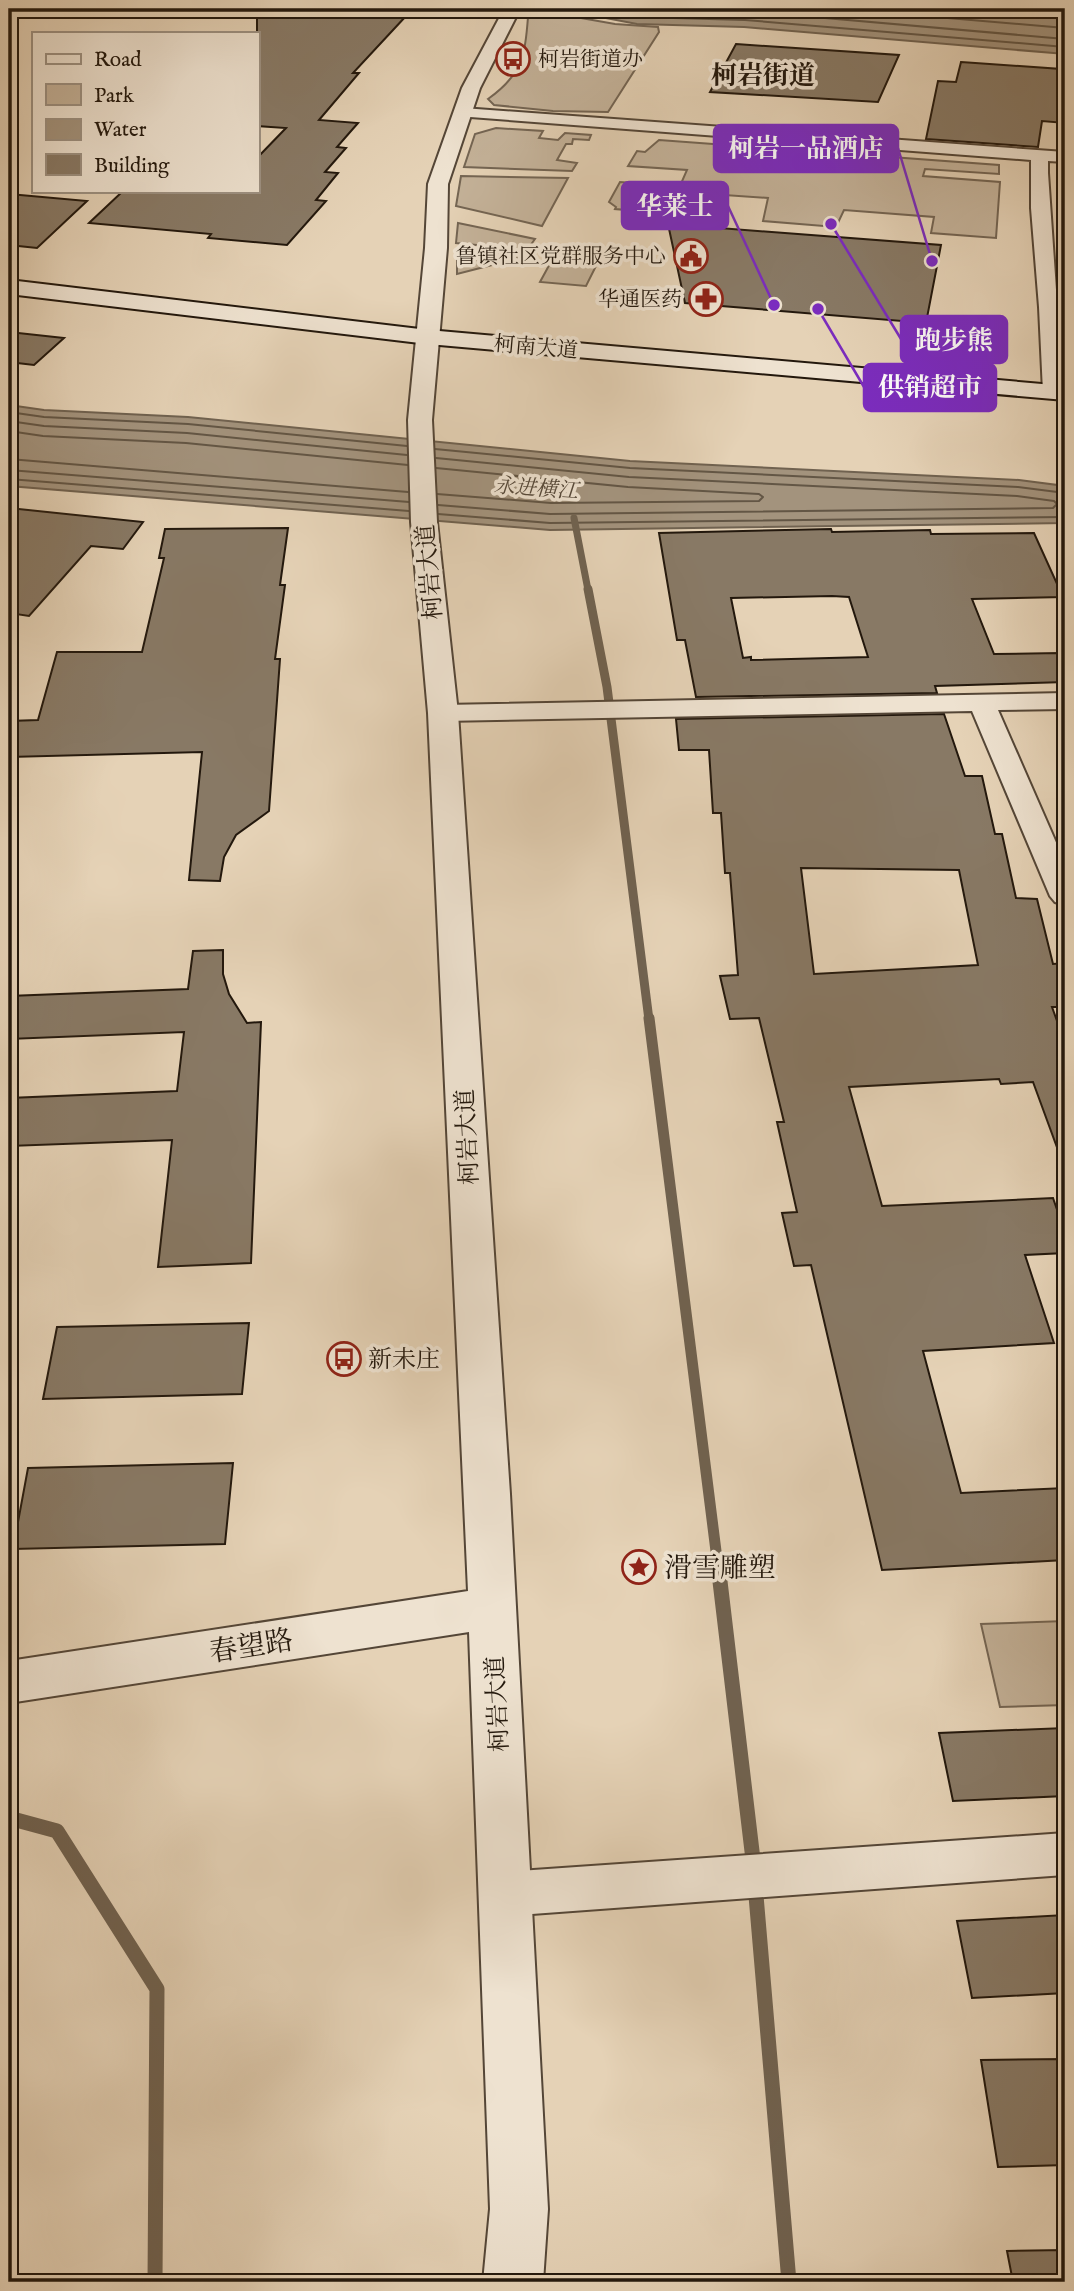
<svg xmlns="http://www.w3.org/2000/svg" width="1074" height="2291" font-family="'IM FELL English','Noto Serif SC',serif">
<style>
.green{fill:#c4b299;stroke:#746553;stroke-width:2}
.water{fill:#a3937d;stroke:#706250;stroke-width:2}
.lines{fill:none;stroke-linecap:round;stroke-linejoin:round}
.shore{stroke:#635645;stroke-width:2}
.stream-far3{stroke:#706250;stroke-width:7}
.stream-far2{stroke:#706250;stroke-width:9}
.stream-far1{stroke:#706250;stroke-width:11}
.stream{stroke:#706250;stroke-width:15}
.building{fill:#887965;stroke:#23180d;stroke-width:2;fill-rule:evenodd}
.minor-casing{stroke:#544637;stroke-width:4}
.tertiary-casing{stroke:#544637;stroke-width:4}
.secondary-casing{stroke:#23180d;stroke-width:4}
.minor{fill:#eee2d0;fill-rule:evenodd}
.tertiary{fill:#eee2d0;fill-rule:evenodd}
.secondary{fill:#eee2d0;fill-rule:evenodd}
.labels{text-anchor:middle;stroke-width:7;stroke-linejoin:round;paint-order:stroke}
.far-poi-label{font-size:21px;fill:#23180d;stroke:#eee2d0;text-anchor:end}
.far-street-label{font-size:21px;fill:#23180d;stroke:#eee2d0}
.far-water-label{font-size:21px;font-style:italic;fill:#56493a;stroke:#eee2d0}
.street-label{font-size:24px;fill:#23180d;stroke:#eee2d0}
.poi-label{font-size:24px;fill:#23180d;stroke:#eee2d0;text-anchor:start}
.far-district-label{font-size:26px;font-weight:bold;fill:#23180d;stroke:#eee2d0}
.near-poi-label{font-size:28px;fill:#23180d;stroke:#eee2d0;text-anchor:start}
.near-street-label{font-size:28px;fill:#23180d;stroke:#eee2d0}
.leader{fill:none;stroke:#7b2cbf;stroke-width:2.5}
.callout-dot{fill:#7b2cbf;stroke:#eee2d0;stroke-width:2.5}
.callout{fill:#7b2cbf;stroke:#7b2cbf;stroke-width:2.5}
.callout-label{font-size:26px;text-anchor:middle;font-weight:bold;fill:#fff}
</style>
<rect width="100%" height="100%" fill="#e5d2b6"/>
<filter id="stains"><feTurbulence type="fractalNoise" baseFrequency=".00286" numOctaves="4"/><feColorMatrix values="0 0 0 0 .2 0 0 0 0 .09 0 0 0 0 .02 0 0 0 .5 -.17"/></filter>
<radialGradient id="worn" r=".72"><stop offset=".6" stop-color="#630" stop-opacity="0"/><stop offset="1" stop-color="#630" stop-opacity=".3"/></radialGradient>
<g class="green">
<path d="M530,9L615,24L658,27L659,32L608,112L553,111L494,105L488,99C522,75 525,56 528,17L538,14L537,11L530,12Z"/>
<path d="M496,128L543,131L539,138L558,140L565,133L591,135L589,140L573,139L572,144H566L557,160L577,163L572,171L464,167L475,134Z"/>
<path d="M659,140L999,165V174L925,169L923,176L1000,182L996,238L931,233L934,217L844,210L836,227L763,221L768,198L710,194L701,216L615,209L616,207L609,202L620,182L680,186L687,170L628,166L637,151L645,152Z"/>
<path d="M461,176L568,178L542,226L456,206Z"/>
<path d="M458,223L535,239L527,250L456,243Z"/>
<path d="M558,249L603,252L586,286L540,282Z"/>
<path d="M457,252L531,255L457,274Z"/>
<path d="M1065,1621V1705L1000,1707L981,1624Z"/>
</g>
<g class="water">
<path d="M559,9H1065V54L744,27L637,24Z"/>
<path d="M9,405L44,410L188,417L630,461L1019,480L1065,486V523L550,530L9,486Z"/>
</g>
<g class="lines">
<g class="shore">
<path d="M595,9L637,17L745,20L1065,47"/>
<path d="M659,9L746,11L1065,39"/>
<path d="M842,9L1065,28"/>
<path d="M9,412L44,417L188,424L407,446"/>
<path d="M9,421L44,426L187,433L407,455"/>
<path d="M9,431L43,436L186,443L408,465"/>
<path d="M435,449L630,468L1018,487L1065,493"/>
<path d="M436,458L629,477L1017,496L1054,501L1057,504L1053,508L550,514L438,505"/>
<path d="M9,459L408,492"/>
<path d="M436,468L628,487L759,494L763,497L759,501L551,503L437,494"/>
<path d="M9,470L409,502"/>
<path d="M9,479L409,511"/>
<path d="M438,514L550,523L1065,517"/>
</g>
<path class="stream-far3" d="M574,518L588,590"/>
<path class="stream-far2" d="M588,589L607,687L649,1020"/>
<path class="stream-far1" d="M649,1018L719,1575"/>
<g class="stream">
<path d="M719,1573L754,1868"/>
<path d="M9,1818L57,1831L157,1989L155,2282"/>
<path d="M755,1884L789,2282"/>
</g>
</g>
<g class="building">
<path d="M257,9H303L406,16L353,73H359L319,120L358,123L337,147L346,148L325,172L338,173L316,200L326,201L287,245L208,238L211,234L89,223L123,191H257V158L286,128L257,126Z"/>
<path d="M736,44L899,55L878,102L710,92Z"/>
<path d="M961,62L1061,69L1058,89H1065V123L1042,121L1038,147L926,139L938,81L956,82Z"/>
<path d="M9,194L87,201L37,248L9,245Z"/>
<path d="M668,224L941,245L926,323L685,303Z"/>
<path d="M9,332L64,338L34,365L9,362Z"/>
<path d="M9,508L143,522L123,549L91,546L29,616L9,613Z"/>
<path d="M288,528L280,585H285L275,659H280L269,811L236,835L224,857L220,881L189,880L202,752L9,757V721L38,720L57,652H142L164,558H159L165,529Z"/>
<path d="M831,529L832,532L930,530L931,534L1034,533L1063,597L972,599L994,654L1060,653L1065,665V682L935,686L937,693L696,697L685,640H677L659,533ZM832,596L849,597L868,657L751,660V657L743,658L731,598Z"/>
<path d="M944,714L965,776H982L995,834H1002L1016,898L1037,899L1053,964L1065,963V1007H1052L1065,1043V1161H1062L1033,1082L1001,1084L999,1079L849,1087L882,1206L1053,1198L1065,1233V1253L1025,1255L1054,1343L923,1351L961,1493L1065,1488V1560L882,1570L811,1265L794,1266L782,1213L797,1212L777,1122H784L759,1018L730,1019L720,976L738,975L730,873H725L721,813H713L709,750H679L676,719ZM801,868L959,870L978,965L814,974Z"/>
<path d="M223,950V974L229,994L247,1023L261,1022L251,1263L158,1267L172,1140L9,1146V1098L177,1091L184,1032L9,1039V996L188,989L193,951Z"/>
<path d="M249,1323L242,1394L43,1399L57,1327Z"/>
<path d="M233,1463L225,1544L13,1549L28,1468Z"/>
<path d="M1065,1728V1796L953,1801L939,1733Z"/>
<path d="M1065,1915V1993L972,1998L957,1921Z"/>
<path d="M1065,2059V2165L998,2167L981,2060Z"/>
<path d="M1065,2250V2282H1013L1007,2251Z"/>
</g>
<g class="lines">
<g class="minor-casing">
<g id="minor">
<path d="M463,108L1065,152V162L1048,161V173L1063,392L1060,396H1046L1043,392L1039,307L1031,208V160L457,116L455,113Z"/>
<path d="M1065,693V709L998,710L1065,863V905L1055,902L1050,896L972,711L443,721L434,719L430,713L434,707L443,705Z"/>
<path d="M1065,1833V1875L505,1916L489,1909L482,1894L489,1879L505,1872Z"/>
</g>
</g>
<g class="tertiary-casing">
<path id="tertiary" d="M504,9H520L480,88L448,184L447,248L432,420L437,522L458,713L510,1494L548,2209L543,2282H483L490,2209L469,1632L9,1703V1661L468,1591L428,713L411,522L408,420L425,248L428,184L462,88Z"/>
</g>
<g class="secondary-casing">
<path id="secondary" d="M9,280L428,330L1065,386V400L428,344L9,294Z"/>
</g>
<use href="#minor" class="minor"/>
<use href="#tertiary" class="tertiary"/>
<use href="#secondary" class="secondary"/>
</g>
<defs>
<g id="bus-ring" transform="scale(1.75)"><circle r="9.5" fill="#eee2d0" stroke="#8f2418" stroke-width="1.5"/><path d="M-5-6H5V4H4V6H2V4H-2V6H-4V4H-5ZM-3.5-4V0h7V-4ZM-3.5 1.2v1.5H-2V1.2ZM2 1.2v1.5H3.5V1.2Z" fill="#8f2418"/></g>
<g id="civic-ring" transform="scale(1.75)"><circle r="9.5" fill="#eee2d0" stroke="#8f2418" stroke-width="1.5"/><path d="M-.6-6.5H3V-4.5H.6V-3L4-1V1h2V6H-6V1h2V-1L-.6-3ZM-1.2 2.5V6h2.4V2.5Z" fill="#8f2418"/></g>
<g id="pharmacy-ring" transform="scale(1.75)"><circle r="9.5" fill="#eee2d0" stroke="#8f2418" stroke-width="1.5"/><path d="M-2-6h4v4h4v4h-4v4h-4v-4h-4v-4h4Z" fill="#8f2418"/></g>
<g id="sight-ring" transform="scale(1.75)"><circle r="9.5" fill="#eee2d0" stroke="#8f2418" stroke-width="1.5"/><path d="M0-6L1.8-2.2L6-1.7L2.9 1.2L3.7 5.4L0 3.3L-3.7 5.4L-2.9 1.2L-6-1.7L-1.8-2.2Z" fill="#8f2418"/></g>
</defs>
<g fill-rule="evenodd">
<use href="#bus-ring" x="513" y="59"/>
<use href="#civic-ring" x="691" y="256"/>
<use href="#pharmacy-ring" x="706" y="299"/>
<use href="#bus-ring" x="344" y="1359"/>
<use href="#sight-ring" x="639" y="1567"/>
</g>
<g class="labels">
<g class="far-poi-label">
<text x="538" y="66" text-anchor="start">柯岩街道办</text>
<text x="666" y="263">鲁镇社区党群服务中心</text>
<text x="682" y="306">华通医药</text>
</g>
<g class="far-street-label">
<text transform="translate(536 347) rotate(5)" y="7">柯南大道</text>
</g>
<g class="far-water-label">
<text transform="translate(536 488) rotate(4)" y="7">永进横江</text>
</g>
<g class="street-label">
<text transform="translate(429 572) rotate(-95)" y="8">柯岩大道</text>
<text transform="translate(467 1137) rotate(-93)" y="8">柯岩大道</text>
<text transform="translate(497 1704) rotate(-93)" y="8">柯岩大道</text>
</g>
<g class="poi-label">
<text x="368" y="1367">新未庄</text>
</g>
<g class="far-district-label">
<text x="763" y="84">柯岩街道</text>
</g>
<g class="near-poi-label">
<text x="664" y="1577">滑雪雕塑</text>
</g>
<g class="near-street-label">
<text transform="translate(251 1645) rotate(-9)" y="10">春望路</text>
</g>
</g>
<path class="leader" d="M932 261L898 148M774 305L728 206M831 224L901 339M818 309L864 387"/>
<g class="callout-dot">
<circle cx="932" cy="261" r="7"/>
<circle cx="774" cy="305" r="7"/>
<circle cx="831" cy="224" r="7"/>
<circle cx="818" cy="309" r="7"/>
</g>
<g class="callout">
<rect x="714" y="125" width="184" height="47" rx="7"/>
<rect x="622" y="182" width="106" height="47" rx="7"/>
<rect x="901" y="316" width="106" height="47" rx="7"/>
<rect x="864" y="364" width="132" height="47" rx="7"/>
</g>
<g class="callout-label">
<text x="806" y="157">柯岩一品酒店</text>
<text x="675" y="215">华莱士</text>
<text x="954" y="349">跑步熊</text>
<text x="930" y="396">供销超市</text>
</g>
<rect width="1074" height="2291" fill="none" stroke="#e5d2b6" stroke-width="35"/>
<rect x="10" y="10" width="1053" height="2270" fill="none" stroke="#23180d" stroke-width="3.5"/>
<rect x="18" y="18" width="1039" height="2256" fill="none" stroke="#23180d" stroke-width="2"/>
<rect x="32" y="32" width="228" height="161" fill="#eee2d0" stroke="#9d9182" stroke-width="2"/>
<rect x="46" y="54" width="35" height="10" fill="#eee2d0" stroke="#9d9182" stroke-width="2"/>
<text x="94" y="66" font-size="21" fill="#23180d">Road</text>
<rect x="46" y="84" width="35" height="21" fill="#c4b299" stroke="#9d9182" stroke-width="2"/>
<text x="94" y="102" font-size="21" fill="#23180d">Park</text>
<rect x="46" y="119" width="35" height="21" fill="#a3937d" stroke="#9d9182" stroke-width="2"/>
<text x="94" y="136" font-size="21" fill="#23180d">Water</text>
<rect x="46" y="154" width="35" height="21" fill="#887965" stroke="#9d9182" stroke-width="2"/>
<text x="94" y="172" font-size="21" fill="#23180d">Building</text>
<rect width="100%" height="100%" filter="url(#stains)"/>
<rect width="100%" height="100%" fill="url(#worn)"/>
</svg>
